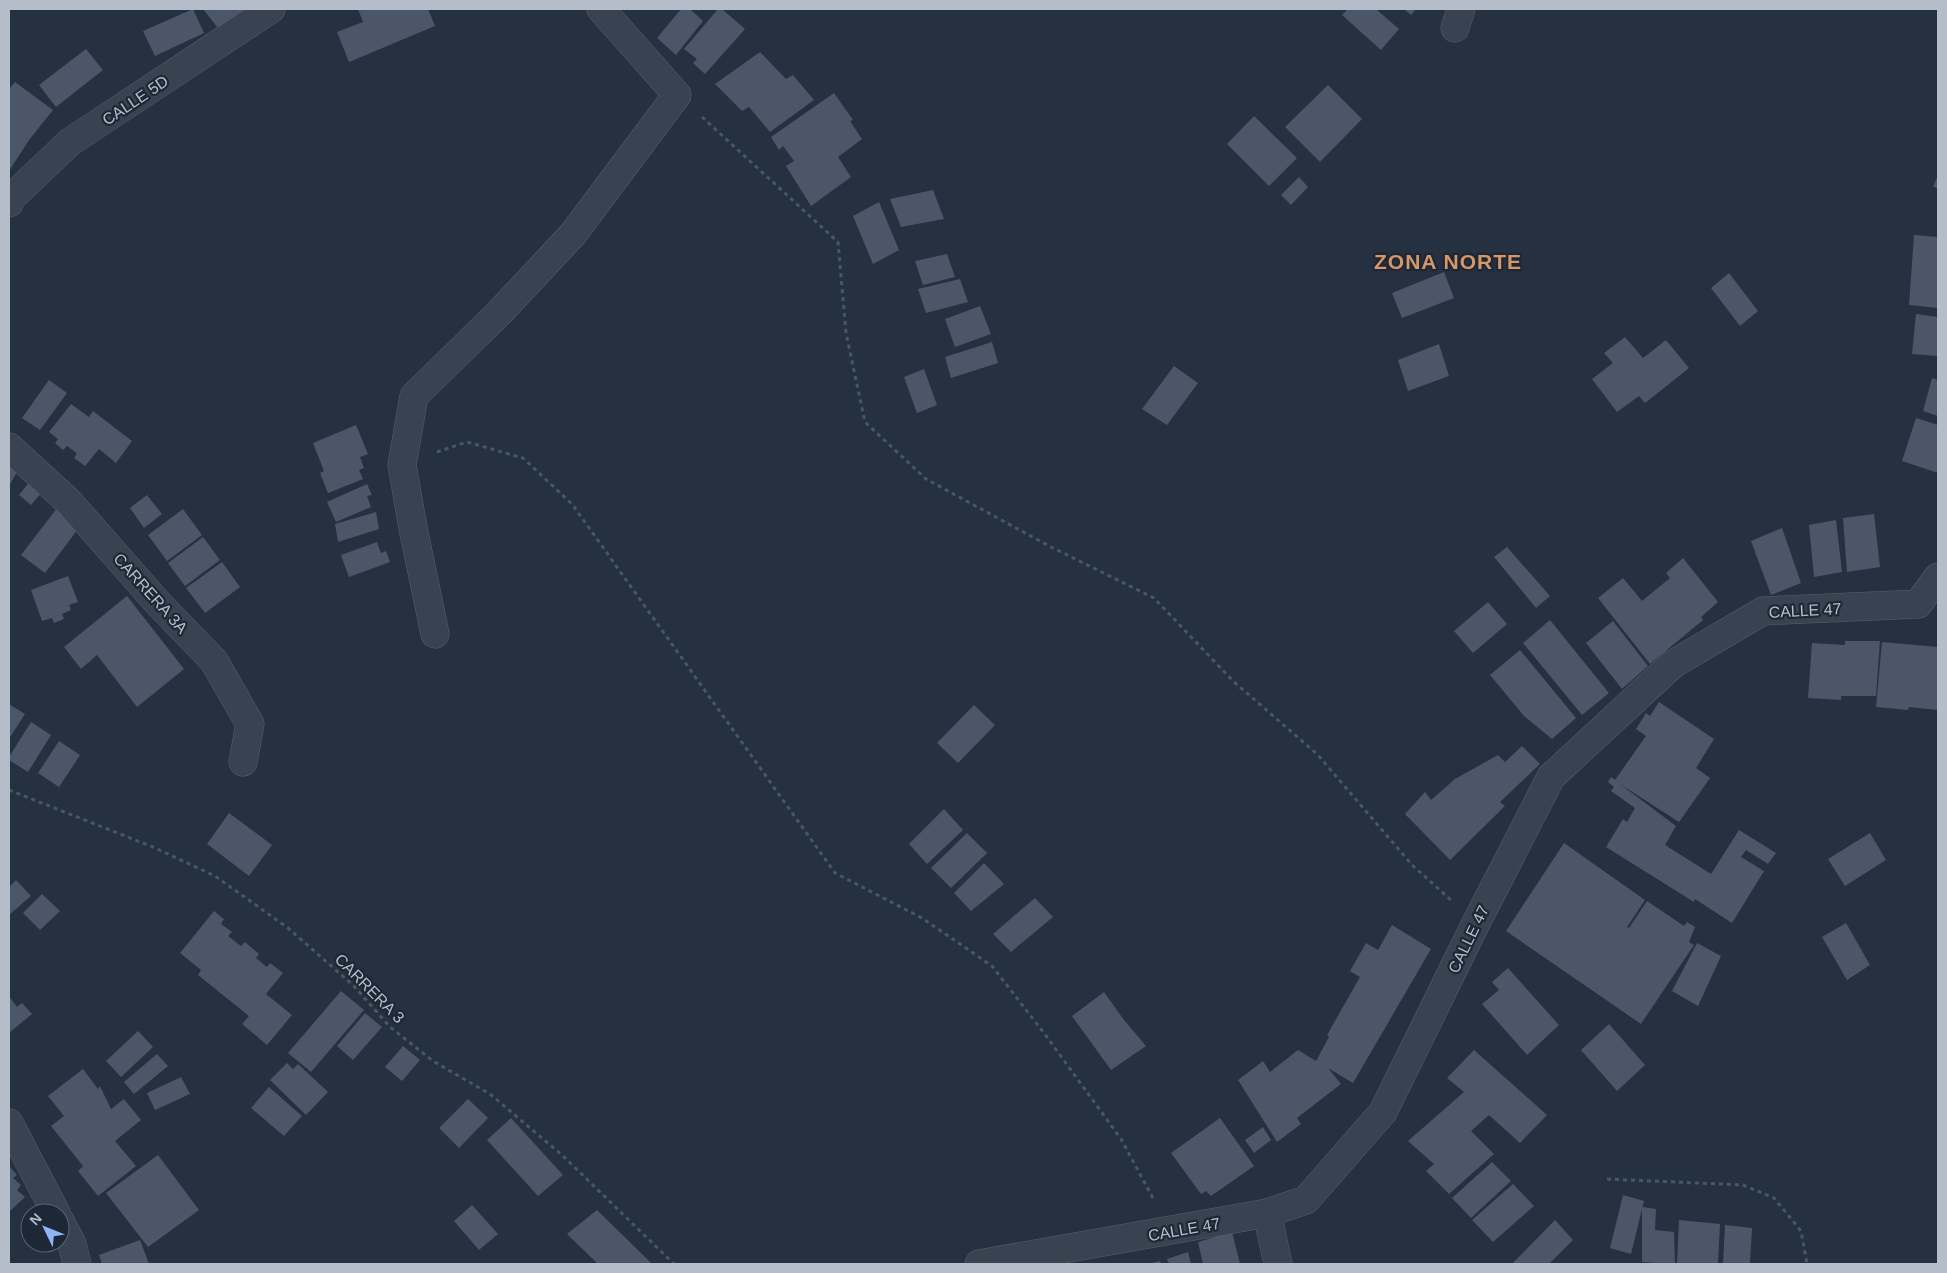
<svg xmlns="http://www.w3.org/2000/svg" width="1947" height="1273" font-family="Arial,sans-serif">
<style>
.building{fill:#4b5769}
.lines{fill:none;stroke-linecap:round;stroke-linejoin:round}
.minor-casing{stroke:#57606d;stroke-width:29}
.path{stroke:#455a5e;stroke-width:3;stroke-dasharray:4 4;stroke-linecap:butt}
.minor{stroke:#394250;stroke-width:28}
.labels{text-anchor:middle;stroke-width:4.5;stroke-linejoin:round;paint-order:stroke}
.street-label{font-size:16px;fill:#b6bdca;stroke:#1e2735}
.district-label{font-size:21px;font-weight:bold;letter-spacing:1px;fill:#d59765;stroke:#1e2735}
</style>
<rect width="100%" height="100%" fill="#253040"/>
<g class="building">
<path d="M193,9L204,33L155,56L143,31Z"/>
<path d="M203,9H250L218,28Z"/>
<path d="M358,9H428L435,26L349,62L337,32L363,22Z"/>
<path d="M681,9H690L703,21L676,55L657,38Z"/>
<path d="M718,9H722L745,29L705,74L693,63L697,59L684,49Z"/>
<path d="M1348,9H1376L1399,29L1381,50L1342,15Z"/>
<path d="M1404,9H1416L1411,15Z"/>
<path d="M86,49L103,70L56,107L39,85Z"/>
<path d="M760,52L786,79L793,75L814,100L770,132L749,107L742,111L715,84Z"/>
<path d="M15,82L53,110L29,140L9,171V89Z"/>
<path d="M1328,85L1362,119L1320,162L1285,127Z"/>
<path d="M834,93L853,120L850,121L862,139L838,157L851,177L811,206L786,166L794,161L783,146L779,150L771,137Z"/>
<path d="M1254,116L1297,158L1269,186L1227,144Z"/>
<path d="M1938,176V189L1933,186Z"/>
<path d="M1299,177L1308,187L1291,205L1281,195Z"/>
<path d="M933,190L944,219L901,227L890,199Z"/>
<path d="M879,202L899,250L873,264L853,216Z"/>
<path d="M1914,235L1938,237V308L1909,305Z"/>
<path d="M947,254L955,277L923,285L915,261Z"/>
<path d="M1444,272L1454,298L1402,318L1392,293Z"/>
<path d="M1729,273L1758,311L1740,326L1711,288Z"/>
<path d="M960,279L968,302L926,313L918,289Z"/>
<path d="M980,306L991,334L955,347L945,319Z"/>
<path d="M1916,314L1938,317V356L1912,354Z"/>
<path d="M1625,337L1643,358L1666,340L1689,368L1645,403L1639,396L1617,412L1592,379L1613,363L1604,353Z"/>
<path d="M992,342L998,363L951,378L945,357Z"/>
<path d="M1439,344L1449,376L1408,391L1398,360Z"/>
<path d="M1174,366L1198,383L1167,425L1142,409Z"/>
<path d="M924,369L937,405L917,413L904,377Z"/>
<path d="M1932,378L1938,380V416L1923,411Z"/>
<path d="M49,380L67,393L40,430L22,418Z"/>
<path d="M71,404L89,417L93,411L132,441L116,463L99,449L85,466L74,458L77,454L74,451L67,446L63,450L55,443L58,439L49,432Z"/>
<path d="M1916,418L1938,425V473L1902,461Z"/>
<path d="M356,425L368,454L360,457L364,468L359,470L363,479L328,493L320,473L324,471L313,443Z"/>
<path d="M9,455L21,465L9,486Z"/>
<path d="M31,480L44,490L31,505L19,495Z"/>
<path d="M367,484L372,495L367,496L371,507L336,522L327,502Z"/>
<path d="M147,495L162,514L144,528L130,508Z"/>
<path d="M61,503L84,521L45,573L21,555Z"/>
<path d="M183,509L202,535L167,561L148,535Z"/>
<path d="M376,512L379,529L338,542L335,524Z"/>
<path d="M1874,514L1880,567L1847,572L1843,518Z"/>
<path d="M1836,520L1842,572L1814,577L1809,525Z"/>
<path d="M1782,528L1801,583L1771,595L1751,541Z"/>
<path d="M203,537L220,560L185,586L168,563Z"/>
<path d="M377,542L381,553L386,551L390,562L349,577L341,555Z"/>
<path d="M1507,547L1550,596L1536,608L1494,557Z"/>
<path d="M1683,558L1718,602L1701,617L1703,620L1650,664L1598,598L1623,578L1642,601L1670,578L1666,573Z"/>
<path d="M222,562L240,587L205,613L186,588Z"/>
<path d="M68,576L78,602L69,605L71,610L62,614L64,619L54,623L52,618L42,621L31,590Z"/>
<path d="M127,596L184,669L137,707L97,655L81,669L64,647Z"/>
<path d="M1488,602L1507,624L1473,653L1454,631Z"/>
<path d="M1550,620L1609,693L1582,715L1523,643Z"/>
<path d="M1613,621L1648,666L1622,689L1586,643Z"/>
<path d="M1845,641H1880L1876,696H1841V700L1808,698L1812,643L1845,645Z"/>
<path d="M1882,642L1938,647V710L1909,707L1908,710L1876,707Z"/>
<path d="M1520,650L1576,718L1552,739L1524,716L1490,675Z"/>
<path d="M1659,702L1714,739L1696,768L1710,778L1679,822L1620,784L1676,826L1665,845L1711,874L1739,830L1776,853L1768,864L1746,850L1741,857L1764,871L1732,923L1695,899L1694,902L1606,847L1623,819L1627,822L1635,808L1611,791L1614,787L1608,782L1611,777L1615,780L1646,736L1636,729L1646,713L1650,716Z"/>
<path d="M9,704L25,714L9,739Z"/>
<path d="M974,705L995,725L958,763L937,743Z"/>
<path d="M31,722L51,735L28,772L9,760V757Z"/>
<path d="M59,741L80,755L59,787L38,773Z"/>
<path d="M1522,746L1540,764L1500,802L1505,806L1450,860L1405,814L1425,792L1431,800L1455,779L1498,755L1505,762Z"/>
<path d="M944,809L963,830L927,864L909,844Z"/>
<path d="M229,813L272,845L249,876L207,844Z"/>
<path d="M967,833L987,853L951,888L931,868Z"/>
<path d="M1870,833L1886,860L1845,886L1828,859Z"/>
<path d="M1564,843L1645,900L1627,927L1629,928L1647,901L1684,926L1687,922L1695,927L1689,942L1694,945L1641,1024L1506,931Z"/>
<path d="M984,863L1004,884L971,911L954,893Z"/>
<path d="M16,880L31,896L9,915V887Z"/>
<path d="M42,894L60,911L40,930L23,913Z"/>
<path d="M1035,898L1053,917L1011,952L993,934Z"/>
<path d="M214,911L224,919L221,924L232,932L228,936L241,946L245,942L259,954L256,958L267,967L270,963L283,973L266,994L292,1015L267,1045L242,1024L249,1016L198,975L201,970L180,953Z"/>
<path d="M1846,923L1870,965L1847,980L1822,937Z"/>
<path d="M1392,925L1431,949L1353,1083L1328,1068L1341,1084L1297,1118L1301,1124L1277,1142L1238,1080L1263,1061L1270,1072L1298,1050L1316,1061L1329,1037L1327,1035L1360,977L1350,971L1366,943L1378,950Z"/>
<path d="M1697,943L1721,956L1698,1006L1672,991Z"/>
<path d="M1508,968L1559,1025L1527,1055L1482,1004L1499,990L1492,982Z"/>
<path d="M341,991L364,1010L311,1072L288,1053Z"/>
<path d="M1104,992L1124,1020L1146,1046L1111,1070L1072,1016Z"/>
<path d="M9,996L17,1007L22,1003L32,1014L9,1033Z"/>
<path d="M365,1013L382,1027L353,1060L337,1046Z"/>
<path d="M1609,1024L1645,1065L1617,1091L1581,1050Z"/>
<path d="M138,1031L153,1047L121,1077L106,1061Z"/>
<path d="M403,1046L420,1060L402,1081L385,1067Z"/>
<path d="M1474,1050L1547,1115L1520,1143L1489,1115L1471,1131L1494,1154L1449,1194L1426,1171L1434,1164L1408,1141L1464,1092L1447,1078Z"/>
<path d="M157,1054L168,1066L134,1094L124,1082Z"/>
<path d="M287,1063L293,1069L298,1064L328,1092L306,1115L270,1080Z"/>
<path d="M83,1069L98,1089L100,1086L111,1109L124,1099L141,1120L115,1141L136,1166L98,1196L78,1171L83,1166L51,1126L64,1116L48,1096Z"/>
<path d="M181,1077L190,1094L155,1110L147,1093Z"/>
<path d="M269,1087L302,1116L284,1136L251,1108Z"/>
<path d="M468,1099L488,1118L459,1148L439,1128Z"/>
<path d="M511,1118L563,1175L538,1196L487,1140Z"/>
<path d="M1220,1118L1254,1166L1211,1196L1206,1191L1201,1194L1171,1153Z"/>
<path d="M1263,1127L1271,1140L1254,1153L1245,1140Z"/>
<path d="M158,1155L199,1210L148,1247L106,1193Z"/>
<path d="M1492,1162L1511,1181L1471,1218L1452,1198Z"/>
<path d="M9,1166L17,1175L13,1178L21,1185L17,1190L25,1197L9,1212Z"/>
<path d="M1513,1184L1534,1206L1493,1242L1472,1220Z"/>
<path d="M1623,1195L1644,1201L1631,1254L1610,1248Z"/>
<path d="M472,1205L498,1234L479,1250L454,1221Z"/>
<path d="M1642,1207L1656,1209L1655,1230L1674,1232L1675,1264L1642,1262Z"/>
<path d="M597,1210L644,1256L652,1264H598L567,1234Z"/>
<path d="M1555,1220L1573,1240L1549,1264H1514L1513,1263Z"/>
<path d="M1679,1220L1720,1224L1718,1264H1677Z"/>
<path d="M1725,1225L1752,1228L1750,1264H1723Z"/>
<path d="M1232,1232L1240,1264H1203L1198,1242Z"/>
<path d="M140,1240L149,1264H102L99,1255Z"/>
<path d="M1188,1252L1191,1264H1169L1167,1259Z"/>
<path d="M1160,1261L1161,1264H1148Z"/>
</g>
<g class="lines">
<g class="minor-casing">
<g id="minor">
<path d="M1455,28L1461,9"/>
<path d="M9,203L11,198L70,142L271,9"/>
<path d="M9,447L69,502L157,602L214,661L250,724L243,762"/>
<path d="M435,634L413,528L402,465L414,396L500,312L573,234L677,95L601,9"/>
<path d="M9,1123L56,1213"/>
<path d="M1267,1213L1278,1264"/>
<path d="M60,1221L72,1244L77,1264"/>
<path d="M979,1264L1267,1213L1306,1200L1383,1112L1476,923L1551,777L1673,664L1763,611L1918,604L1938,577"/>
</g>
</g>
<g class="path">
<path d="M702,117L838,242L846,333L865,422L926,479L1051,547L1154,598L1234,682L1317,754L1412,865L1452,901"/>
<path d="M437,452L467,442L523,458L572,504L835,873L922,918L992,966L1044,1033L1121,1139L1154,1200"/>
<path d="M9,790L153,847L215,876L288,928L354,986L390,1027L433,1061L490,1094L562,1155L674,1264"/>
<path d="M1607,1179L1743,1185L1774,1198L1801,1231L1807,1264"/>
</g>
<use href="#minor" class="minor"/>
</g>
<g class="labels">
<g class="street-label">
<text transform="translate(135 100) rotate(-34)" y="6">CALLE 5D</text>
<text transform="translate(151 593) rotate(48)" y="6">CARRERA 3A</text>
<text transform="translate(1805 610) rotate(-3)" y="6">CALLE 47</text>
<text transform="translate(1468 939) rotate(-64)" y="6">CALLE 47</text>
<text transform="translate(370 988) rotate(45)" y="6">CARRERA 3</text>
<text transform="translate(1184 1229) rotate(-10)" y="6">CALLE 47</text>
</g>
<g class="district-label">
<text x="1448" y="269">ZONA NORTE</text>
</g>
</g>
<rect width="1947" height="1273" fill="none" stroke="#b6bdca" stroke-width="20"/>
<g transform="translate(45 1228) rotate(313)"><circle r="24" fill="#1e2735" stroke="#5b6371"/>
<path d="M0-4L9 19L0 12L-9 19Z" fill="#8db5f8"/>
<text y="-8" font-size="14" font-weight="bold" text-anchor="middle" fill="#b6bdca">N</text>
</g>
</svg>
